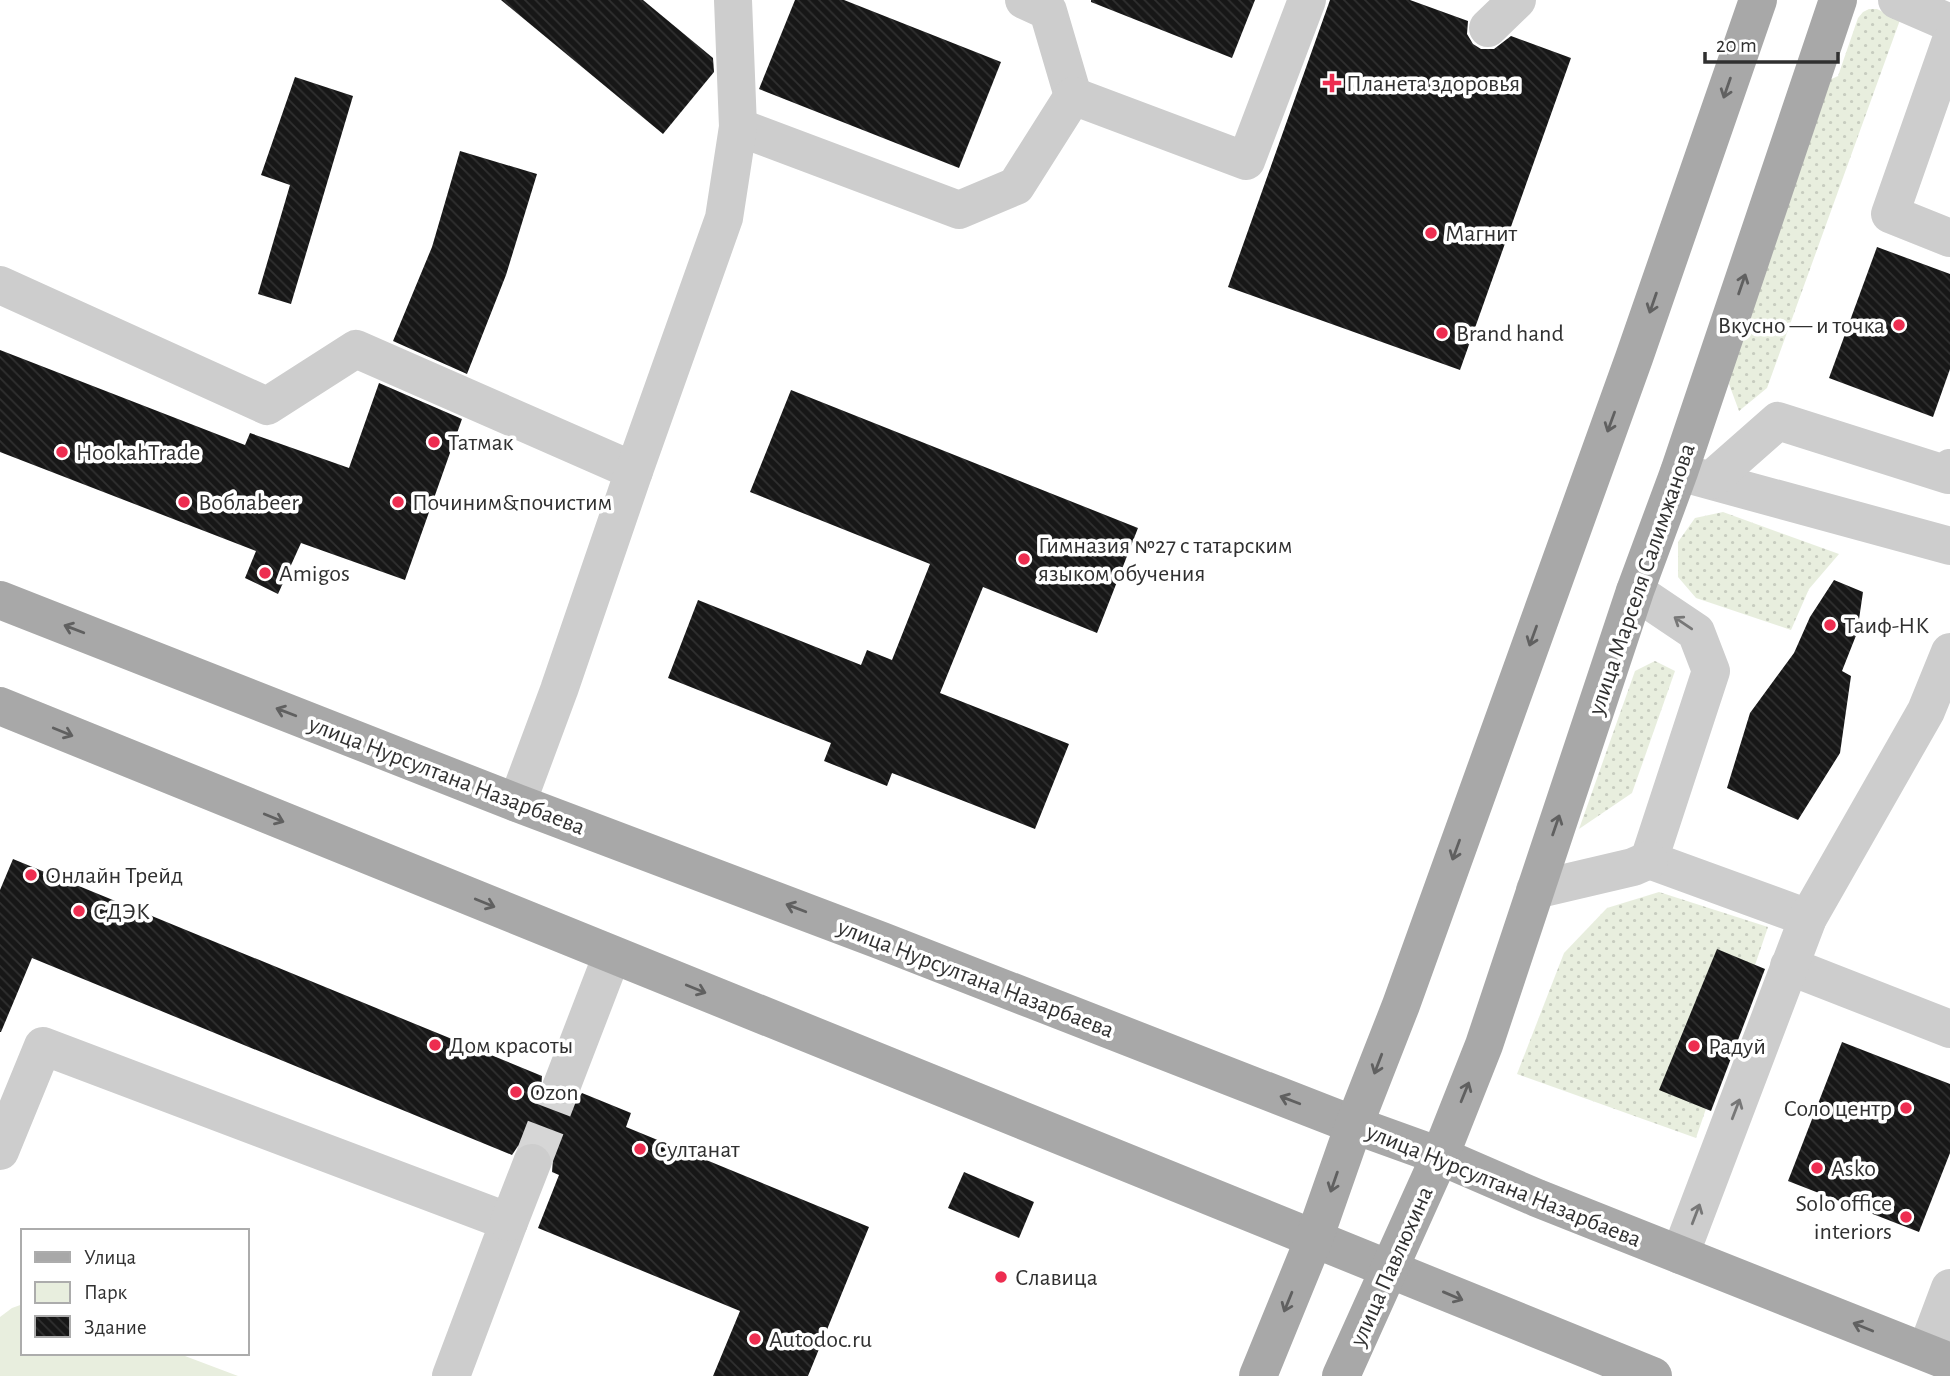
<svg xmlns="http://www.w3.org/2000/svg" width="1950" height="1376" font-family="'Alegreya Sans',sans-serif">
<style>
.green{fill:url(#green-dots)}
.pitch{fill:#e8eede}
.building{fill:url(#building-back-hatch)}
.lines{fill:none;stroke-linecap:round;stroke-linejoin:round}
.minor-tunnel{stroke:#d6d6d6;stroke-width:38;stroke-dasharray:38 19;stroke-linecap:butt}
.minor{stroke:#cdcdcd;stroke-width:38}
.major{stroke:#a8a8a8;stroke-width:38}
.oneway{stroke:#606060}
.oneway2{stroke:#777}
.poi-dot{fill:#ed2d50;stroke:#fff;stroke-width:2.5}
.labels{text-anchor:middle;stroke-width:7;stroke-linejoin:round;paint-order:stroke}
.poi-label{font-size:24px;fill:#303030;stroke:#fff;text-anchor:start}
.street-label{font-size:24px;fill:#303030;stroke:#fff}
</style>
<defs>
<pattern id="green-dots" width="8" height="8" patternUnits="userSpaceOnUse" patternTransform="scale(1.75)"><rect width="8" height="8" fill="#e8eede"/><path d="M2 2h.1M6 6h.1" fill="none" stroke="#c7ccbf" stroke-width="1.8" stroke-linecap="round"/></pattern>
<pattern id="building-back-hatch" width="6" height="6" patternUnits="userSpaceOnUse" patternTransform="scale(1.75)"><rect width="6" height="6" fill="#171717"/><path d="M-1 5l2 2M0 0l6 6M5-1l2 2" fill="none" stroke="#303030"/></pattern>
</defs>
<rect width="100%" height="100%" fill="#fff"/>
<g class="green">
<path d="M1869,9H1877L1900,20L1767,388L1739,411L1729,384L1759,250L1821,84L1838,76L1858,18L1863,12Z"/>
<path d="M1723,512L1839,554L1809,589L1791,630L1696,598L1678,577V542L1695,518Z"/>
<path d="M1655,661L1675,671L1632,793L1579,829L1635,671Z"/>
<path d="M1659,892L1768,927L1696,1138L1517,1074L1564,953L1607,908Z"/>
</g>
<path class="pitch" d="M23,1304V1353H177L238,1376H0V1317L12,1308Z"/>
<g class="building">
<path d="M501,0H643L713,58L714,72L663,134Z"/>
<path d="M795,0H844L1001,62L959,168L759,89Z"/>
<path d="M1091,0H1255L1232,58L1091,2Z"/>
<path d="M1330,0H1410L1468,21L1467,34L1473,44L1481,49H1494L1511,36L1571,58L1460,370L1228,287Z"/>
<path d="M295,77L353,96L291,304L258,294L290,185L261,175Z"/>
<path d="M460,151L537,174L506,275L467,374L393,341L432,247Z"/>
<path d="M1877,247L1950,274V369L1933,417L1829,378Z"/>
<path d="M0,350L245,445L250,433L349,468L379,383L462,419L405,580L301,543L278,594L245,578L256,551L0,452Z"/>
<path d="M791,390L1138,528L1097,633L983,587L940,693L1069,744L1035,829L892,773L887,786L824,761L831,743L668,678L698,600L861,665L867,650L892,660L930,564L750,492Z"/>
<path d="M1834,580L1863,592L1857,633L1842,671L1851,676L1840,753L1798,820L1727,788L1750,713L1794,653L1810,617Z"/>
<path d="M13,859L542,1076L541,1089L545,1098L554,1105L566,1106L576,1102L582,1093L631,1113L626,1127L869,1227L808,1376H713L740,1311L538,1228L559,1175L552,1172L553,1159L549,1150L541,1143L528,1142L518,1146L512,1155L32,958L1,1032H0V890Z"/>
<path d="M1717,949L1765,969L1711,1111L1659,1090Z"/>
<path d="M1842,1042L1950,1084V1153L1919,1232L1788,1181Z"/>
<path d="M964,1172L1034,1202L1019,1238L948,1208Z"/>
</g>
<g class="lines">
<path class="minor-tunnel" d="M532,1163L562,1085"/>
<g class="minor">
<path d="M1024,0L1048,11L1073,96"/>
<path d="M1897,0L1950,23"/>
<path d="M1488,28L1517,0"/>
<path d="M1950,43L1890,214L1950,238"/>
<path d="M738,127L959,210L1016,186L1073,96L1246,161L1307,0"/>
<path d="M0,285L267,406L356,349L634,471"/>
<path d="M1679,472L1950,546"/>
<path d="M1711,480L1778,421L1948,475L1950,468"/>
<path d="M1635,591L1696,632L1711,671L1649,860L1808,918"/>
<path d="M517,803L559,690L634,471L724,218L738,127L733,0"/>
<path d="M1535,890L1633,867L1649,860"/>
<path d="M1789,966L1950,1029"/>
<path d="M562,1085L612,955"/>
<path d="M0,1151L43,1046L509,1222L451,1376"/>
<path d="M509,1222L532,1163"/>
<path d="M1680,1255L1808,918L1926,711L1950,652"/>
<path d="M1926,1352L1950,1288"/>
</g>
<g class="major">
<path d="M0,600L517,803L882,941L1354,1125L1440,1156L1537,1198L1950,1362"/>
<path d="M0,706L1653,1376"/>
<path d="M1258,1376L1314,1239L1354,1125L1401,1005L1634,358L1758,0"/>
<path d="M1341,1376L1440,1156L1484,1045L1635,591L1679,472L1838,0"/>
</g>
</g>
<defs><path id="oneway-shaft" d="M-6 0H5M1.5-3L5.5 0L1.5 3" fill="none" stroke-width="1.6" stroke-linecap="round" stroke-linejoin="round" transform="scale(1.75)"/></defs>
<g class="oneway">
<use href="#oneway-shaft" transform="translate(1727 88) rotate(109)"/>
<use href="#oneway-shaft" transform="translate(1742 284) rotate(-71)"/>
<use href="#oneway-shaft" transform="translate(1653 303) rotate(109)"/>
<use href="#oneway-shaft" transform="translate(1611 422) rotate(110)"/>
<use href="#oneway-shaft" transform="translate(74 629) rotate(-159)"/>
<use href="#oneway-shaft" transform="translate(1533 636) rotate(110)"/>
<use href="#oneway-shaft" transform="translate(286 712) rotate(-159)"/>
<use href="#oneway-shaft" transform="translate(63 732) rotate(22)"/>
<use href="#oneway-shaft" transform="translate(274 818) rotate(22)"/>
<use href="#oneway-shaft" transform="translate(1556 825) rotate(-71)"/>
<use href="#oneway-shaft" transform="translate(1456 850) rotate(110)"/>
<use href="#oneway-shaft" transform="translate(485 903) rotate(22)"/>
<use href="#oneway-shaft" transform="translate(796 908) rotate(-159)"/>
<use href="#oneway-shaft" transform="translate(696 989) rotate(22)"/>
<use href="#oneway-shaft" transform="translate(1378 1064) rotate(111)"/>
<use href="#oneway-shaft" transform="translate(1465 1092) rotate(-68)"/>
<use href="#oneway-shaft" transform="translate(1290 1100) rotate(-159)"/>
<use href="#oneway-shaft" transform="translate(1334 1182) rotate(109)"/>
<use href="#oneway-shaft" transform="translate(1453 1296) rotate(23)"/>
<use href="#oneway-shaft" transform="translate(1288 1302) rotate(112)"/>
<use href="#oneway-shaft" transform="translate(1863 1327) rotate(-158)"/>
</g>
<g class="oneway2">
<use href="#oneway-shaft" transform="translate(1683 623) rotate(-146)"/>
<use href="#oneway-shaft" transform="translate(1736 1109) rotate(-69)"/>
<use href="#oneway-shaft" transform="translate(1696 1214) rotate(-69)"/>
</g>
<g class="poi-dot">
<path d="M1328.5 72.5h7v7h7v7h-7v7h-7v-7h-7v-7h7z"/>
<circle cx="1431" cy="233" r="7"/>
<circle cx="1899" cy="325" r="7"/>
<circle cx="1442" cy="333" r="7"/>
<circle cx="434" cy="442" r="7"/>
<circle cx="62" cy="452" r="7"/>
<circle cx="184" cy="502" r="7"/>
<circle cx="398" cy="502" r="7"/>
<circle cx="1024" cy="559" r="7"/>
<circle cx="265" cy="573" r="7"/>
<circle cx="1830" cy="625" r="7"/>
<circle cx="31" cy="875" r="7"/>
<circle cx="79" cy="911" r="7"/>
<circle cx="435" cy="1045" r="7"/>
<circle cx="1694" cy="1046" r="7"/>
<circle cx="516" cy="1092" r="7"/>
<circle cx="1906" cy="1108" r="7"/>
<circle cx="640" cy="1149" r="7"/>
<circle cx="1817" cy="1168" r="7"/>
<circle cx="1906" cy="1217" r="7"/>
<circle cx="1001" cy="1277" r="7"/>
<circle cx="755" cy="1339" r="7"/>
</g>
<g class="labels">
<g class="poi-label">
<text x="1346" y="91">Планета здоровья</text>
<text x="1445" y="241">Магнит</text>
<text x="1885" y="333" text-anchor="end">Вкусно — и точка</text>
<text x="1456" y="341">Brand hand</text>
<text x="448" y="450">Татмак</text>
<text x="76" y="460">HookahTrade</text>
<text x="198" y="510">Воблаbeer</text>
<text x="412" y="510">Починим&amp;почистим</text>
<text x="1038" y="553">Гимназия №27 с татарским<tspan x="1038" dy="28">языком обучения</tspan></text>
<text x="279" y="581">Amigos</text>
<text x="1844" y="633">Таиф-НК</text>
<text x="45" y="883">Онлайн Трейд</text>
<text x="93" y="919">СДЭК</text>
<text x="449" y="1053">Дом красоты</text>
<text x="1708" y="1054">Радуй</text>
<text x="530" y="1100">Ozon</text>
<text x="1892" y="1116" text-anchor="end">Соло центр</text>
<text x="654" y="1157">Султанат</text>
<text x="1831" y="1176">Asko</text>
<text x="1892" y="1211" text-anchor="end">Solo office<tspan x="1892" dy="28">interiors</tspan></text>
<text x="1015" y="1285">Славица</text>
<text x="769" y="1347">Autodoc.ru</text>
</g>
<g class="street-label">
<text transform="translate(1641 579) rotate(-71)" y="8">улица Марселя Салимжанова</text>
<text transform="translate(447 775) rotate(21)" y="8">улица Нурсултана Назарбаева</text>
<text transform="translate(976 978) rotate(21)" y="8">улица Нурсултана Назарбаева</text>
<text transform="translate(1504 1185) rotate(22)" y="8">улица Нурсултана Назарбаева</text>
<text transform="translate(1391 1266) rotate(-66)" y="8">улица Павлюхина</text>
</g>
</g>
<rect x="21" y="1229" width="228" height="126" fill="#ffffff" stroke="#acacac" stroke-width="2"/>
<rect x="35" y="1252" width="35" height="10" fill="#a8a8a8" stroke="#acacac" stroke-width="2"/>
<text x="84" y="1264" font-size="21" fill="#303030">Улица</text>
<rect x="35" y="1282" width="35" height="21" fill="#e8eede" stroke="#acacac" stroke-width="2"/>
<text x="84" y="1299" font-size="21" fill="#303030">Парк</text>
<rect x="35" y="1316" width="35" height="21" fill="url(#building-back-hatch)" stroke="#acacac" stroke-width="2"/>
<text x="84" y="1334" font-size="21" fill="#303030">Здание</text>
<path d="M1705 52v10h133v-10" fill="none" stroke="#303030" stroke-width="3.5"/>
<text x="1716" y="52" font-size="21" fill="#303030" stroke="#ffffff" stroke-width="5" paint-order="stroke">20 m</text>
</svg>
